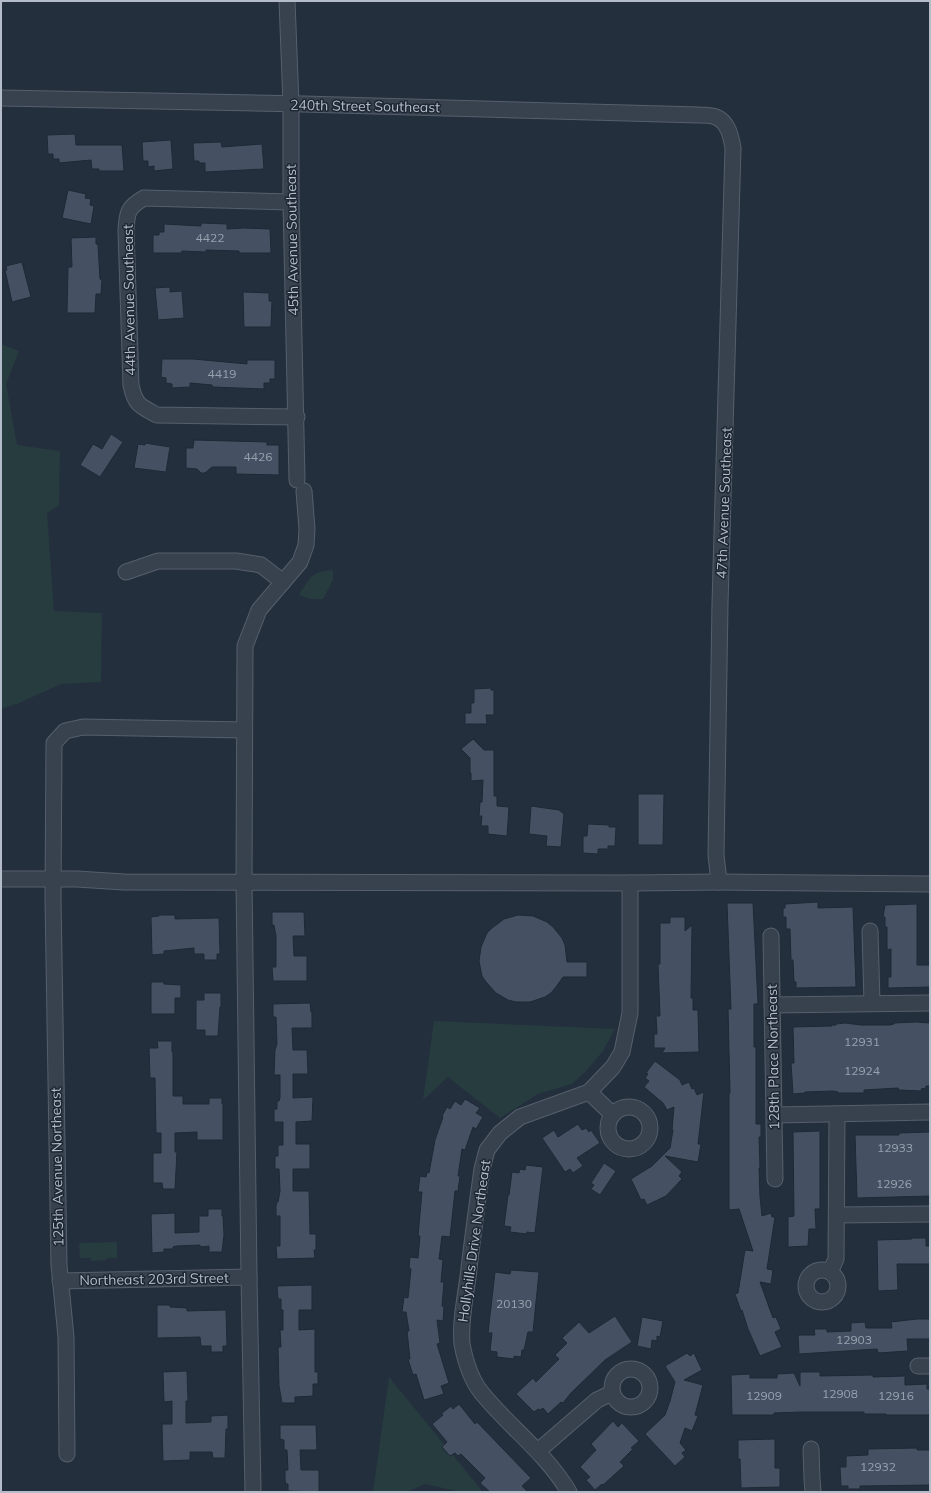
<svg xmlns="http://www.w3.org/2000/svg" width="931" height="1493" font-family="Mulish,sans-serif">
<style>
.green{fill:#263c3f}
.building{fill:#455162;stroke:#1f2835}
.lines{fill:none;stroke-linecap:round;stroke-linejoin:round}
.minor-casing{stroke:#565f6c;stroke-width:17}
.minor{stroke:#38414e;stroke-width:15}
.labels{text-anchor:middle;stroke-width:3;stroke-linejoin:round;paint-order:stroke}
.number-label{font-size:12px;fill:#98a1af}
.street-label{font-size:14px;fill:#b4bcc9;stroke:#1d2633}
</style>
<rect width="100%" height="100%" fill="#242f3e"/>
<g class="green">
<path d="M1,344L19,351L6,384L17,445L60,451L59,505L47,513L54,611L102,613L101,682L61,684L17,704L1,709Z"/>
<path d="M333,570V580L323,599H311L299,595C311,577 310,572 333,570Z"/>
<path d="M434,1021L615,1029L603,1051L586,1071L572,1084L538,1094L500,1118L448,1077L423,1100Z"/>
<path d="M117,1242V1258H107L106,1260L91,1261V1258H80L79,1243Z"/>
<path d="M389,1377L483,1492H461L425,1484L407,1492H373Z"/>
</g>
<g class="building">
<path d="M75,134L76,145H122L124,171H99V169H92L91,160L59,163V159H53V154H48L47,135Z"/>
<path d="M171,140L173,169L154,171V166L148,167V161H143L142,142Z"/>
<path d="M221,142L222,147L262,144L264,169L205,172V163H199V161H194L193,143Z"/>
<path d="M68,190L86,194L85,198L91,199L90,205L94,206L91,224L62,218Z"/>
<path d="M201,223L227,224V229L244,228L270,229L271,253H239V251L206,250V252L182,251L181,253H153V235H159V232H164V224L201,226Z"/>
<path d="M96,237V244H98L100,279L102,280L101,294H96L95,313H67L68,267H72L71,238Z"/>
<path d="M22,262L31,297L12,302L5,270H7L6,266Z"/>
<path d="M170,287V292L182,291L184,318L158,320L155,288Z"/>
<path d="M243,292L269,293V301H272L271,327H244Z"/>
<path d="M162,359H193L247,364V360H275V379H270V383H264V389L212,387V385L190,383V387L172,388V384L166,383V378L161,377Z"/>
<path d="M111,434L123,442L100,477L80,465L93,444L102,449Z"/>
<path d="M194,440L267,442V445H279V475L236,474V467H212L205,473H201L197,469L186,468V448H193Z"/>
<path d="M145,443L170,447L166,472L134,468L138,444L145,445Z"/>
<path d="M491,688V690H494V715H486L487,724H465V713H471V703H474V689Z"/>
<path d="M473,739L484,750H494V796H497V806L509,807L507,836L488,834V826H481L482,816H479L480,802H482L483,780L471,781V773H470V758L461,749Z"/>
<path d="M638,794H664L663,845H638Z"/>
<path d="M531,806L559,810L564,814L561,847L546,846L547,836L529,834Z"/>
<path d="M588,824L609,825V827H616L615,846H608V849H598V854L583,853V836H587Z"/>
<path d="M818,902V908L853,907L856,987L796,988V982H794L793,960H791L790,929H786V917H783V908H785V904Z"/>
<path d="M727,903H753L758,1004H754V1047H756V1124H761V1137H759L760,1168H759L760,1197L762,1216L771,1213L772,1217H775L767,1269L773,1270L771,1284L760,1282L773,1318L776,1317L781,1329L775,1332L782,1347L760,1356L748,1329L742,1310L741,1311L735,1294L738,1293L745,1250L753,1251L739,1209L729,1210V1093H730L728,1009H731Z"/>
<path d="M917,904V965H930V987L888,988V977H891V949L887,950V927H885V917H883L885,905Z"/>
<path d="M272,912H304L305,936H293L294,956H307V981H273L272,967H276V936L274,925H272Z"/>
<path d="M159,915H175V919L219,918L220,954H217V960H204V954H194V948L164,951V954L152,955L151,917L159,916Z"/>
<path d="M518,915L533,916L547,922L553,927L562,938L565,945L567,962H587V977H563L556,987L551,993L545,997L530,1002H516L508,1000L496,993L486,982L482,976L479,961L481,947L487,933L492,928L504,919Z"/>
<path d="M670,917H685V931L692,925L691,998H693V1010H698L699,1052L662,1053L665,1048H654V1034H657L656,1016H660L658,964H660V923H670Z"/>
<path d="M151,982H164V984L181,985V998H175V1014H151Z"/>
<path d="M204,993H221V1007H220L218,1036H205V1030H196V1000H204Z"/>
<path d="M310,1003L311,1012H312V1028H292L293,1050H307L308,1074H293V1098L313,1097L312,1121L296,1122V1144H310V1169H293V1191H309L310,1234H316V1250H314L315,1258L277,1259L276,1246H280V1216H276V1206L277,1202H278L280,1191L279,1169H275V1156H278V1145H283V1122H274V1109H277V1101H279L280,1098V1075H274L275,1050L277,1044L276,1017H273V1004Z"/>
<path d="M916,1022L930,1023V1086H926V1088L921,1089L922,1091L899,1090L898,1088L864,1090V1093H838V1092L833,1091L805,1092V1093L793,1094L791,1063H794L793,1027L832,1026V1025H836V1024L845,1023L861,1025H890L894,1024V1023Z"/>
<path d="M157,1041H172V1052H173V1096H183V1104H209V1098H222V1104H223V1140H197V1132L175,1133V1152H177L175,1189H163L162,1183H153V1153H161V1133H156L155,1078H150L149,1048H158Z"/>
<path d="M655,1061L680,1080L682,1085L689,1082L692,1089L694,1088L697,1095L704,1092L698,1144H701L698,1162L665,1156L682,1172L679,1176L682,1179L666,1196L647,1205L644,1199L641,1200L631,1179L652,1166L670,1148L673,1130H672L674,1107L667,1110L663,1103L644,1087L649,1081L645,1078L648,1074L646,1073Z"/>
<path d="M465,1099L480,1108L476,1113L483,1117L476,1129L473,1127L465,1150L462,1149L458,1176H460L458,1191H455L450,1237L442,1236L439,1259L443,1260L441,1282H444L442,1306L444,1307L443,1321L437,1320L440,1343L437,1344L449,1383L441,1386L444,1394L424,1400L416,1374L413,1375L408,1359H410L407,1331H409L406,1312H402L404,1297L408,1298L411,1269L409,1268L410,1257L418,1258L420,1236H418L422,1192H418L420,1176L426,1177L427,1172L429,1173L435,1140L443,1117L442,1116L447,1107L450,1109L455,1101L461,1105Z"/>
<path d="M578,1124L582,1130L586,1128L589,1132L591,1130L600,1143L577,1158L583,1166L573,1173L570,1169L565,1172L542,1138L554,1130L558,1137Z"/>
<path d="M820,1131V1209H815L816,1229H809L808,1246L788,1247V1217L794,1216L793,1132Z"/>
<path d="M930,1132V1196L857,1198L855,1135H899V1133Z"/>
<path d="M604,1163L616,1171L600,1195L591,1189L594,1185L591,1183Z"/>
<path d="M526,1165L543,1167L535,1233L527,1232V1234L510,1232L511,1227L504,1226L508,1195H509L512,1172L519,1173L520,1169L525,1170Z"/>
<path d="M208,1209H222V1216H223L224,1235L222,1252H209V1246L200,1247V1245L176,1246L173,1247V1249H164V1252L152,1253L151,1214L175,1213V1233L199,1232V1216H208Z"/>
<path d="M912,1238H926V1246H930V1264H897L898,1290L878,1291L877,1240L912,1239Z"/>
<path d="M511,1270L539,1272L533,1332H528L524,1350H522L521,1357L514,1356V1359L497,1357V1352L490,1351L492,1333H488L495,1272L510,1274Z"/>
<path d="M312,1285V1310H299V1330L315,1329V1372H318V1384H313V1396L295,1397V1403H282L279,1386L278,1347H281L280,1330H283V1310H281V1299H278L277,1286Z"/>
<path d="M157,1305H170V1307L187,1308V1311L226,1310L227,1346H223V1352H211V1346H201L200,1337L157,1338Z"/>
<path d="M615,1316L632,1342L605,1360L571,1393L563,1403L561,1402L548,1414L543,1408L540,1410L538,1409L534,1412L516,1394L533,1378L536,1382L559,1359L555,1355L567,1343L562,1338L579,1322L589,1333Z"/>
<path d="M642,1317L663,1321L660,1337L657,1336V1341L652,1340L651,1349L637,1346Z"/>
<path d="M917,1319H930V1339H907L908,1351L878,1353L877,1349L799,1354L798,1335H815L814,1329H827V1332L851,1331V1323L865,1322L866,1328H892L891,1322Z"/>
<path d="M687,1353L690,1356L694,1353L702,1370L684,1380L703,1385L695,1415L698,1416L692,1431L685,1428L680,1443L686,1450L682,1453L685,1457L675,1466L645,1434L665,1415L670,1401L675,1382L665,1366Z"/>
<path d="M187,1371L188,1401H186V1423L211,1422V1416L228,1415V1429H226L225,1458H213L212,1452H190V1460L163,1461L162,1424H172V1401L164,1402L163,1372Z"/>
<path d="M801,1372H820V1376L873,1375V1377L905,1376V1385L927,1384V1389H930V1415H886V1414H864V1412H801L774,1413V1415H732L731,1375L750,1374V1378H777V1374L794,1373L800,1386V1373Z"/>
<path d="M459,1404L475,1424L477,1422L531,1478L522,1486L528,1492H490L480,1483L485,1478L461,1454L458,1456L455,1453L450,1456L442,1447L447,1442L432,1424L443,1415L441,1414L451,1406L453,1409Z"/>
<path d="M613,1421L618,1427L622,1423L639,1441L631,1448L633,1449L620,1462L624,1466L603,1485L602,1484L595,1490L586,1480L590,1477L580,1467L596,1450L591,1444Z"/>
<path d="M280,1425H316L317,1450H300L301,1470H319V1492L288,1491V1484H286L285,1480V1470H288L287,1450H284V1440L280,1439Z"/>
<path d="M775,1439V1468H780V1487L741,1488L740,1459H738V1440Z"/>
<path d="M917,1448V1450H930V1485L860,1486V1489H848V1486H841L840,1467H846V1456L868,1455V1449Z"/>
</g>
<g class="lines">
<g class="minor-casing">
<g id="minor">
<path d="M287,1L291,104V202L297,480"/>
<path d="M1,98L303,104L699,115C704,115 711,115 716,117C728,122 731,136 733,148L720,604L716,855L719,882"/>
<path d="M291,202L144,198C128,207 127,212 126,230L131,385C135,405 140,406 157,415L297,417"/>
<path d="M126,572L158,561H236L261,565L283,582"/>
<path d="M1,879H77L124,882L630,883L719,882L930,884"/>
<path d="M870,931L872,1003"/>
<path d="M771,936L775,1179"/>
<path d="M772,1005L930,1003"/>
<path d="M589,1092L612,1114"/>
<circle cx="629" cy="1128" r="21"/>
<path d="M775,1115L930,1112"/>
<path d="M837,1215L930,1214"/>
<circle cx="822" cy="1286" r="16"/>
<path d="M830,1272L836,1259L837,1114"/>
<path d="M60,1281L249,1277"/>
<path d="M918,1366H930"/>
<circle cx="631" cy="1388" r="19"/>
<path d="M811,1449L812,1479L813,1492"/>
<path d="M538,1451L597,1400L612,1393"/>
<path d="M67,1454L66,1337L59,1265L53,898L54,743L65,731L83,727L244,730"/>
<path d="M253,1492L249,1277L244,882L245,646L259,610L300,562L306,545L307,529L304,491"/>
<path d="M569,1492C546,1453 509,1427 481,1392C470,1378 465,1360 462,1344C460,1322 465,1299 468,1277C472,1241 477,1205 482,1169L487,1150L500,1133L520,1117L589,1092L613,1067L622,1052L630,1013V883"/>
</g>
</g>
<use href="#minor" class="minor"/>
</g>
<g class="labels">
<g class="number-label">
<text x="210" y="242">4422</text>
<text x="222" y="378">4419</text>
<text x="258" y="461">4426</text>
<text x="862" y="1046">12931</text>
<text x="862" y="1075">12924</text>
<text x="895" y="1152">12933</text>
<text x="894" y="1188">12926</text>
<text x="514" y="1308">20130</text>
<text x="854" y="1344">12903</text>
<text x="840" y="1398">12908</text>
<text x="764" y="1400">12909</text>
<text x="896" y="1400">12916</text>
<text x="878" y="1471">12932</text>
</g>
<g class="street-label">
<text transform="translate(365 106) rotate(1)" y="5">240th Street Southeast</text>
<text transform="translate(292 240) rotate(-91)" y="5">45th Avenue Southeast</text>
<text transform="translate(129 300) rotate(-91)" y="5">44th Avenue Southeast</text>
<text transform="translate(724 503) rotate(-88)" y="5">47th Avenue Southeast</text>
<text transform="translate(773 1057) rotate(-91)" y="5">128th Place Northeast</text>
<text transform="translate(57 1167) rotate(-91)" y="5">125th Avenue Northeast</text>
<text transform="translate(474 1241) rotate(-82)" y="5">Hollyhills Drive Northeast</text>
<text transform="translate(154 1279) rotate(-1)" y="5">Northeast 203rd Street</text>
</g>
</g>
<rect width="931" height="1493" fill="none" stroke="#b4bcc9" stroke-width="4"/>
</svg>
